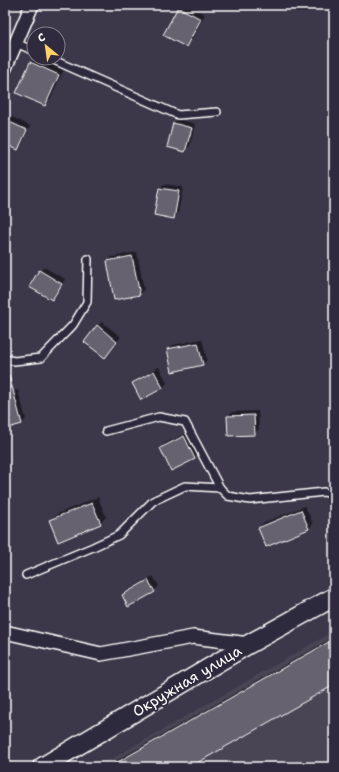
<svg xmlns="http://www.w3.org/2000/svg" width="339" height="772" font-family="'Shantell Sans',sans-serif">
<style>
.built{fill:#494455}
.shadow{fill:#0007}
.building{fill:#666270;stroke:#fff}
.lines{fill:none;stroke-linecap:round;stroke-linejoin:round}
.service-casing{stroke:#fff;stroke-width:10}
.minor-casing{stroke:#fff;stroke-width:16}
.secondary-casing{stroke:#fff;stroke-width:21}
.service{stroke:#2f2a3d;stroke-width:7}
.minor{stroke:#2f2a3d;stroke-width:13}
.secondary{stroke:#2f2a3d;stroke-width:18}
.labels{text-anchor:middle;stroke-width:3.5;stroke-linejoin:round;paint-order:stroke}
.street-label{font-size:15px;fill:#fff;stroke:#2f2a3d}
</style>
<rect width="100%" height="100%" fill="#3c3749"/>
<filter id="ink" filterUnits="userSpaceOnUse"><feTurbulence type="fractalNoise" baseFrequency=".025" numOctaves="2"/><feDisplacementMap in="SourceGraphic" scale="8" xChannelSelector="R" yChannelSelector="G"/><feConvolveMatrix kernelMatrix="1 2 1 2 8 2 1 2 1" color-interpolation-filters="sRGB"/></filter>
<g filter="url(#ink)">
<path class="built" d="M334,631V767H98L122,753Z"/>
<g class="shadow">
<path d="M181,5H187L205,14L191,41L186,46L178,7Z"/>
<path d="M35,58H40L64,69L51,98L45,105L30,63Z"/>
<path d="M8,115L30,126L22,144L18,149L5,143V118Z"/>
<path d="M178,119L195,124L190,146L185,150L174,123Z"/>
<path d="M5,180L10,182L5,192Z"/>
<path d="M164,184L183,187L178,213L173,218L155,214L160,188Z"/>
<path d="M5,227L12,230L7,234H5Z"/>
<path d="M137,252L144,290L139,294L108,261L112,257Z"/>
<path d="M44,267L65,279L56,295L52,299L40,271Z"/>
<path d="M102,322L121,337L109,352L97,326Z"/>
<path d="M202,339L207,360L202,364L168,349L173,345Z"/>
<path d="M159,367L167,383L163,388L141,399L133,383L137,379Z"/>
<path d="M18,390L26,419L22,423L5,428V394Z"/>
<path d="M258,411L259,429L254,434L228,417L232,412Z"/>
<path d="M188,433L199,454L194,458L161,448L165,443Z"/>
<path d="M98,497L106,517L100,523L51,521L57,514Z"/>
<path d="M305,506L313,524L308,529L259,528L263,523Z"/>
<path d="M5,541L10,555L5,560Z"/>
<path d="M153,576L159,586L154,591L129,606L123,596L127,591Z"/>
<path d="M334,637V684L188,767H101L113,760L114,762Z"/>
</g>
<g class="building">
<path d="M178,7L201,19L186,47L163,35Z"/>
<path d="M30,62L59,75L45,106L16,93Z"/>
<path d="M5,120L27,130L18,150L5,144Z"/>
<path d="M173,123L192,128L185,152L167,147Z"/>
<path d="M159,188L179,191L174,219L154,215Z"/>
<path d="M132,256L140,295L114,300L107,261Z"/>
<path d="M39,270L62,284L52,300L29,287Z"/>
<path d="M97,325L117,342L105,358L84,342Z"/>
<path d="M198,343L203,365L172,372L167,349Z"/>
<path d="M154,371L163,388L141,400L132,383Z"/>
<path d="M9,375L22,424L5,429V376Z"/>
<path d="M254,415L255,435L228,436L227,416Z"/>
<path d="M184,436L195,459L171,471L160,448Z"/>
<path d="M92,503L101,524L58,542L49,520Z"/>
<path d="M301,510L309,529L266,547L258,528Z"/>
<path d="M148,580L155,592L128,607L122,595Z"/>
<path d="M334,639V685L190,767H109Z"/>
</g>
<g class="lines">
<g class="service-casing">
<g id="service">
<path d="M16,43L34,51"/>
<path d="M49,58L178,115L217,112"/>
<path d="M5,359L14,361L41,358L73,325L87,302L88,259"/>
<path d="M106,431L159,417L185,422L220,488L228,496L250,500L324,492L334,495"/>
<path d="M26,575L93,547L119,535L153,501L185,486L220,488"/>
</g>
</g>
<g class="minor-casing">
<g id="minor">
<path d="M5,68L32,5"/>
<path d="M5,632L101,654L193,637L249,644"/>
</g>
</g>
<g class="secondary-casing">
<path id="secondary" d="M42,767L249,644L334,597"/>
</g>
<use href="#service" class="service"/>
<use href="#minor" class="minor"/>
<use href="#secondary" class="secondary"/>
</g>
</g>
<g class="labels">
<g class="street-label">
<text transform="translate(187 681) rotate(-31)" y="5">Окружная улица</text>
</g>
</g>
<rect width="339" height="772" fill="none" stroke="#2f2a3d" stroke-width="20"/>
<rect x="10" y="10" width="319" height="752" fill="none" stroke="#fff" stroke-width="1.5" filter="url(#ink)"/>
<g transform="translate(46 46) rotate(331)"><circle r="19" fill="#2f2a3d" stroke="#827f8b"/>
<path d="M0-3L7 15L0 10L-7 15Z" fill="#ffd166"/>
<text y="-6" font-size="11" font-weight="bold" text-anchor="middle" fill="#ffffff">С</text>
</g>
</svg>
